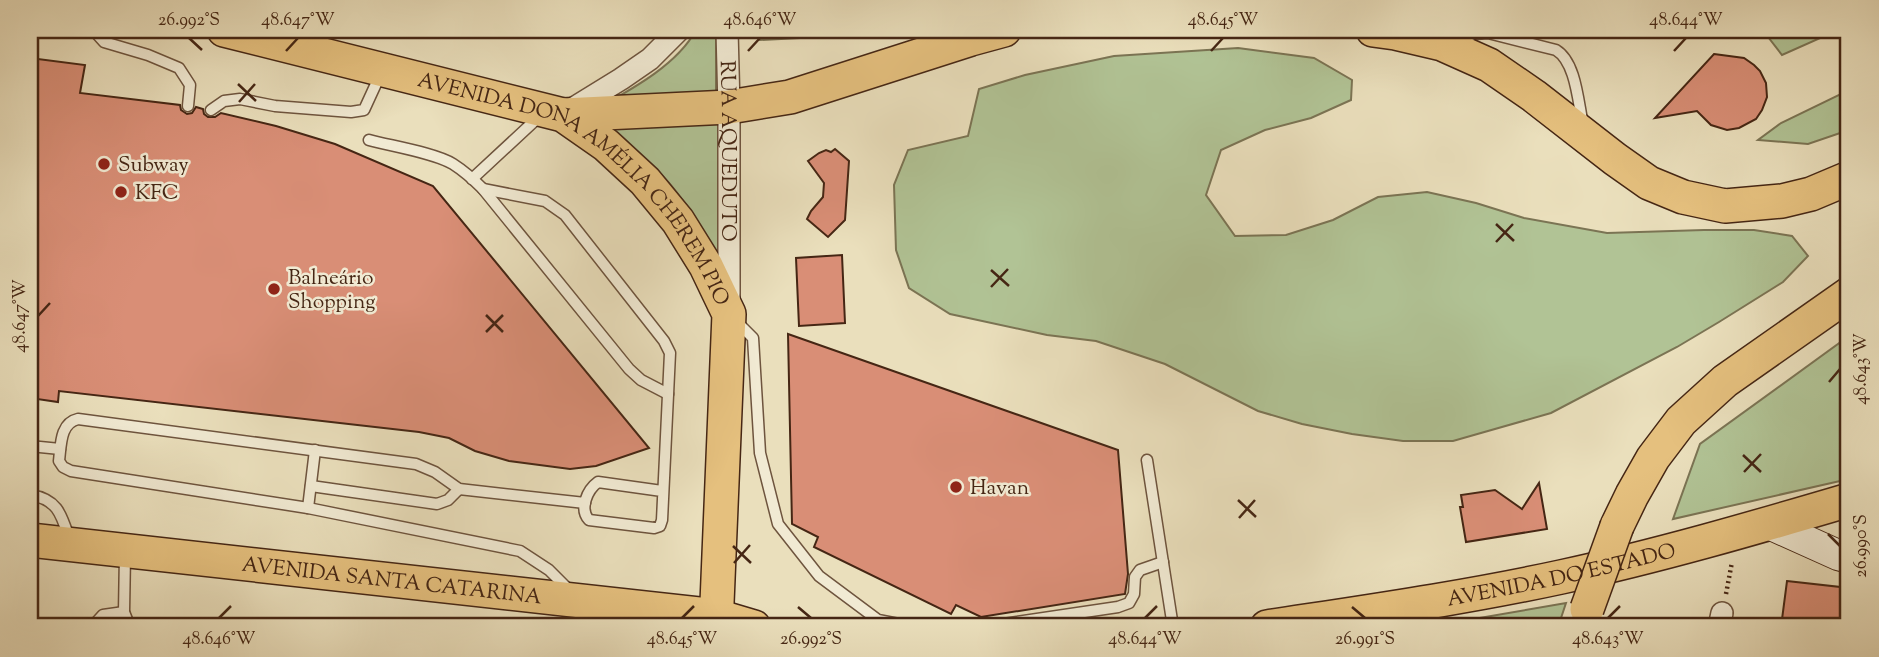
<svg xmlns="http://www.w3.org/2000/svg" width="1879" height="657" font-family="'Sorts Mill Goudy',serif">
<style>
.green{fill:#b1c395;stroke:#7b7454;stroke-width:2}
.building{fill:#d98e76;stroke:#452614;stroke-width:2}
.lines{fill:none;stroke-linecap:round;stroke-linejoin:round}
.lane-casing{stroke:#6e543e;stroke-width:13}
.street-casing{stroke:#6e543e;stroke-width:24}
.secondary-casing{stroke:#452614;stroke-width:32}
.primary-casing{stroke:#452614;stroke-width:36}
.path{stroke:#452614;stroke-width:4.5;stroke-dasharray:2 3.5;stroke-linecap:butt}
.lane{stroke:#f1ead3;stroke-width:10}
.street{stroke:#f1ead3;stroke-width:21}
.secondary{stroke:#f1ead3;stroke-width:30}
.primary{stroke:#e5c07e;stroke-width:33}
.primary-bridge-casing{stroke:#452614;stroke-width:36;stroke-linecap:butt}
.primary-bridge{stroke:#e5c07e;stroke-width:33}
.ticks{fill:none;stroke:#452614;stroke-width:2.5}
.poi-dot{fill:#8f2418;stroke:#f1ead3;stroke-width:2.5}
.labels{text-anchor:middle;stroke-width:5;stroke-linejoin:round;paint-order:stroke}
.street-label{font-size:21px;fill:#452614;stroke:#f1ead3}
.poi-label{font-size:21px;fill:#452614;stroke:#f1ead3;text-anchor:start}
.neatline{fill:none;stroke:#452614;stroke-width:2.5}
.ticks-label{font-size:18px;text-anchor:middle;fill:#452614}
</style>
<rect width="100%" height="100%" fill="#eadfbc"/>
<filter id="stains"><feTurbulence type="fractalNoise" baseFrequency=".00286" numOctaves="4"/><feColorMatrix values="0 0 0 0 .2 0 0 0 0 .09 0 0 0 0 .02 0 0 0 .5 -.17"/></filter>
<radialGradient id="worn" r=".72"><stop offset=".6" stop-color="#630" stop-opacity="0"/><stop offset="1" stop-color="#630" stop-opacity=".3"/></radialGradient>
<g class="green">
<path d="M696,30H716V101L598,108C632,89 677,65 696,30Z"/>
<path d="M759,30H837L819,37L760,40Z"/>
<path d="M1767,30H1849V53L1838,30L1782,55L1765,33Z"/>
<path d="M1238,48L1314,58L1352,80L1351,100L1311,118L1265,130L1221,150L1206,195L1235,236L1286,235L1333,220L1378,197L1427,192L1476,203L1524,218L1607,233L1704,230H1754L1792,236L1808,256L1783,282L1719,322L1677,347L1551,413L1453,441H1403L1352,434L1302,424L1258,411L1165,364L1096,341L1047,335L950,314L909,288L896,250L894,185L908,150L968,136L979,89L1025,75L1114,56Z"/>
<path d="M1849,90V130L1808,144L1758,140L1781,123Z"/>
<path d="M719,123L718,255C703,231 688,205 669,183C649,160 622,142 598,124Z"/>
<path d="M1849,336V479L1673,519L1700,444Z"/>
<path d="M1566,603L1558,627H1427Z"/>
</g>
<g class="building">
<path d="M1714,54L1744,58L1754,65L1760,71L1766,83L1767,97L1762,110L1756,119L1739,128L1727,130L1711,125L1697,111L1655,118Z"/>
<path d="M30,58L85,65L80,93L180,105L181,110L187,114L192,113L196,107L203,109L204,114L208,117H215L221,113L276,126L335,144L433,186L649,448L596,466L570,469L509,461L475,451L449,438L419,432L59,391L58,402L30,398Z"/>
<path d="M835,149L849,161L845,220L828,237L807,219L811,211L823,197L824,183L808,161L819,153L826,150L831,152Z"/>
<path d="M842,255L845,323L799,326L796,258Z"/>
<path d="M788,334L1118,450L1128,574L1125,594L981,617L956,605L951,614L814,547L818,537L792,524Z"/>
<path d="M1539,483L1547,529L1466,542L1460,507H1463L1461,495L1495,490L1522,509Z"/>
<path d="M1787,581L1849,588L1847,627H1781Z"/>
</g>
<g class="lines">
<g class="lane-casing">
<g id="lane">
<path d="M95,30V32L104,42L148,55L179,68L190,85L188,106"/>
<path d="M1455,40L1474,34L1488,33L1556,50C1576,62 1578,102 1583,125"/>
<path d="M211,110L224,101L240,99L275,106L351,112L364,110L381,73"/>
<path d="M369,140C391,146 435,153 453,164C464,171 474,180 483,189L629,369L641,380L668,394"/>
<path d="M472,179L542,114"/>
<path d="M483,189L545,201L565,215L664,341L670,353L662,520L660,526L654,528L589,520C579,509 587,490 598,482L662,491"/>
<path d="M735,320L753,338L760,453L778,524L819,576L878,620L914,627"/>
<path d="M30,446L60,449"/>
<path d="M1147,460L1173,627"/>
<path d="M311,486L437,504L448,500L459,489"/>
<path d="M30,495C59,499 62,517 70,541"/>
<path d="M308,508L315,450"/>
<path d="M125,554L124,612L130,627"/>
<path d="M571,592L549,570L520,551L308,508L71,471L63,467L59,461C61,445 60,423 78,419L416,464L435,472L459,489L585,503"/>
<path d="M92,627L103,615L124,612"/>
<path d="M983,627L1118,607L1129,603L1134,594L1135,577L1140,570L1163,562"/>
</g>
</g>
<g class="street-casing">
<g id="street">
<path id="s1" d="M727,30L729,107V304"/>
<path d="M569,111L621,79L650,59L679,30"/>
<path d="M1719,627L1722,613"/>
</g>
</g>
<g class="secondary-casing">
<path id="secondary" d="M1769,524L1838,555L1849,558"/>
</g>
<g class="primary-casing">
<g id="primary">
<path id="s2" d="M224,30L563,115L606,145L645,181L678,221L706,266L729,314L716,627"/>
<path d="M1373,30L1395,33L1442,44L1489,65L1534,96L1615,159L1649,183L1683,197L1725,206L1782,201L1811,194L1849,178"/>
<path d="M563,115L729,107L790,97L971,39L1004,30"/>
<path d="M1617,526L1632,495L1653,458L1681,421L1725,381L1849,294"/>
<path id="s3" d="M30,540L717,616L754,627"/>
<path id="s4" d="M1267,627C1365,612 1464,598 1561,577C1658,556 1754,528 1849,500"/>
</g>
</g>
<path class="path" d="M1726,594L1732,562"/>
<use href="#lane" class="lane"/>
<use href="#street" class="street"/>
<use href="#secondary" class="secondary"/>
<use href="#primary" class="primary"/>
<g class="primary-bridge-casing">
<path id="primary-bridge" d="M1587,609L1617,526"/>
</g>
<use href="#primary-bridge" class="primary-bridge"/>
</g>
<path class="ticks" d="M189,38L202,50M286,51L298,38M748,51L760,38M1211,51L1223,38M1674,51L1686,38M238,84L256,101M239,102L255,84M1496,224L1514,241M1496,242L1513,224M991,270L1009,286M991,287L1008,269M486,315L503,332M38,316L50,303M486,332L503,315M1829,382L1840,369M1743,455L1761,472M1744,472L1761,454M1238,500L1256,517M1239,518L1255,500M1828,534L1840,546M733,546L751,563M734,563L750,545M798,607L811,618M1352,607L1365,618M219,618L231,606M682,618L694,606M1145,618L1157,606M1608,618L1620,606"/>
<g class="poi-dot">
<circle cx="104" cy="164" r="7"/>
<circle cx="121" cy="192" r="7"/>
<circle cx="274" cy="289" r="7"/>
<circle cx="956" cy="487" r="7"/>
</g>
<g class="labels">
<g class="street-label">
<text dy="7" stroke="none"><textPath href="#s1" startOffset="121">RUA AQUEDUTO</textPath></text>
<text dy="7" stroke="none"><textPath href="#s2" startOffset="401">AVENIDA DONA AMÉLIA CHEREM PIO</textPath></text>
<text dy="7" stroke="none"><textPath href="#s4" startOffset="299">AVENIDA DO ESTADO</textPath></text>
<text dy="7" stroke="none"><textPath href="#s3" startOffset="364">AVENIDA SANTA CATARINA</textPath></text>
</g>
<g class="poi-label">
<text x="118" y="171">Subway</text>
<text x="135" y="199">KFC</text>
<text x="288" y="284">Balneário<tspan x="288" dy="24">Shopping</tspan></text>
<text x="970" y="494">Havan</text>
</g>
</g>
<rect width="1879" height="657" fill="none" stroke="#eadfbc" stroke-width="77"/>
<rect x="38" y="38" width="1802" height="580" class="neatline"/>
<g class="ticks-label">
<text x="189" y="25">26.992°S</text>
<text x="298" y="25">48.647°W</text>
<text x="760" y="25">48.646°W</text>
<text x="1223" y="25">48.645°W</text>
<text x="1686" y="25">48.644°W</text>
<text transform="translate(19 316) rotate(-90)" y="6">48.647°W</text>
<text transform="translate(1860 369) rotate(-90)" y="6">48.643°W</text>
<text transform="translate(1860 546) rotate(-90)" y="6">26.990°S</text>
<text x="219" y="644">48.646°W</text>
<text x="682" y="644">48.645°W</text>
<text x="811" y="644">26.992°S</text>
<text x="1145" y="644">48.644°W</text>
<text x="1365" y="644">26.991°S</text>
<text x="1608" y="644">48.643°W</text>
</g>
<rect width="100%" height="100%" filter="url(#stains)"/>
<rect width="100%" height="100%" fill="url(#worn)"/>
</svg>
